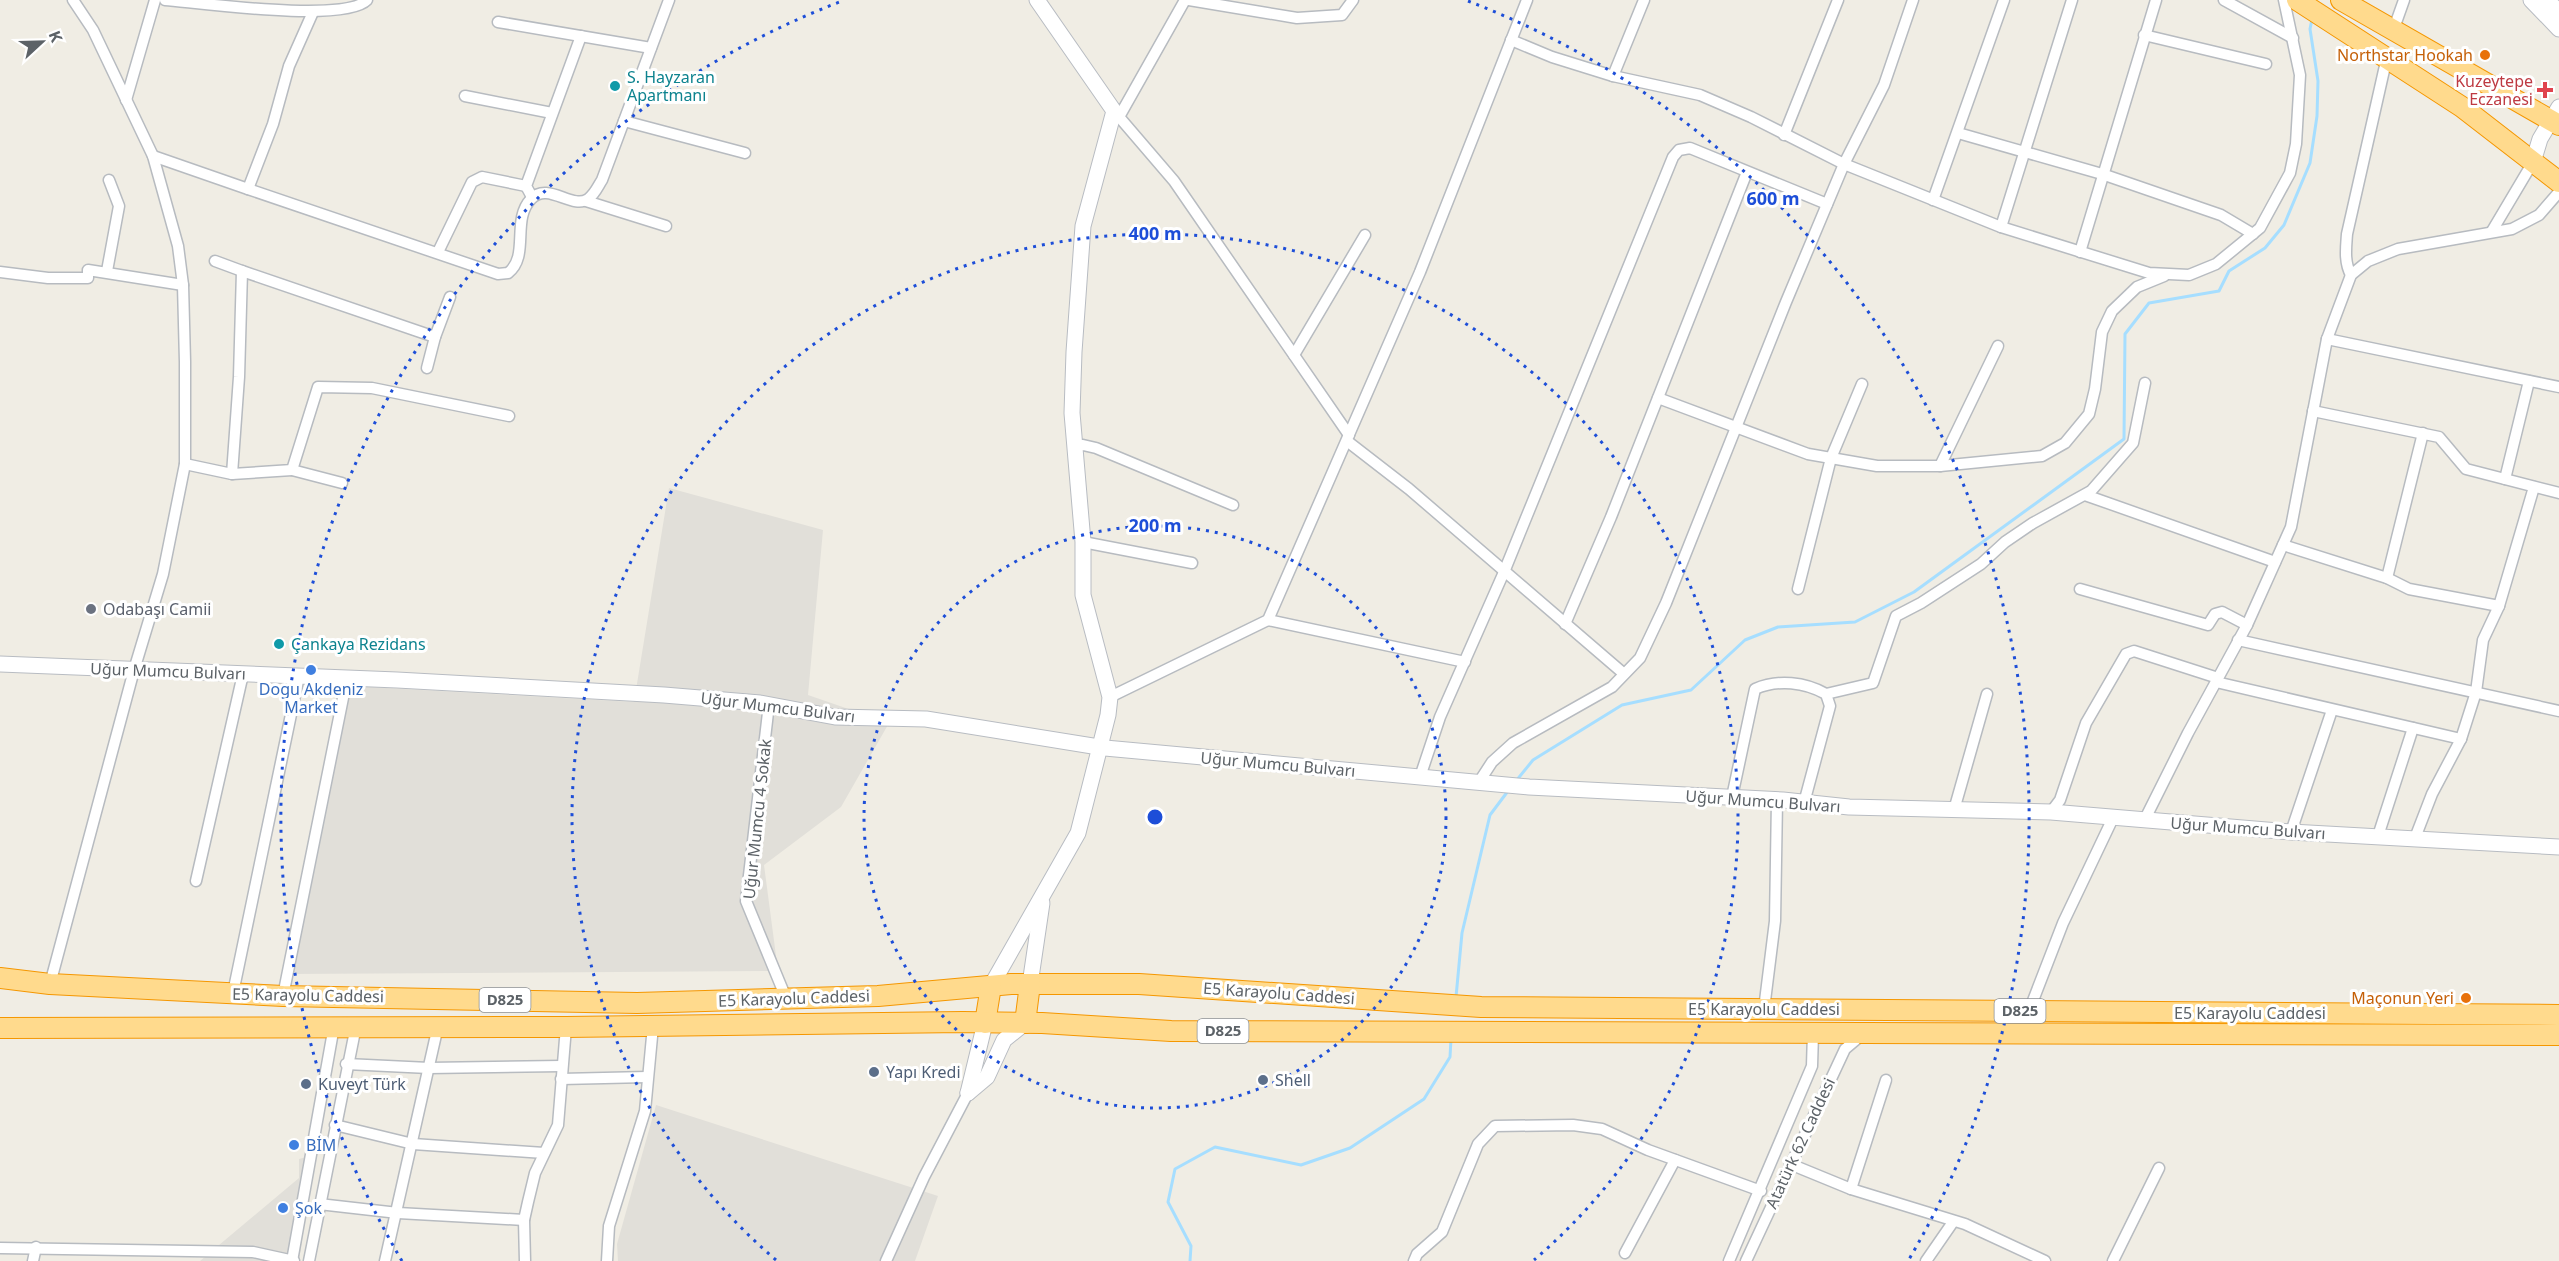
<svg xmlns="http://www.w3.org/2000/svg" width="2559" height="1261" font-family="'Noto Sans',sans-serif">
<style>
.industrial{fill:#e1dfd9}
.lines{fill:none;stroke-linecap:round;stroke-linejoin:round}
.stream{stroke:#a6deff;stroke-width:3}
.street-casing{stroke:#b7bbc0;stroke-width:13}
.secondary-casing{stroke:#b8bcc2;stroke-width:17}
.highway-casing{stroke:#f59700;stroke-width:22}
.street{stroke:#fff;stroke-width:10}
.secondary{stroke:#fff;stroke-width:15}
.highway{stroke:#ffda8d;stroke-width:20}
.ring{fill:none;stroke:#1d4ed8;stroke-width:3;stroke-dasharray:3 6}
.food-dot{fill:#e8710a;stroke:#fff;stroke-width:2}
.culture-dot{fill:#0f9aa8;stroke:#fff;stroke-width:2}
.health-dot{fill:#e0444e;stroke:#fff;stroke-width:2}
.worship-dot{fill:#6b7280;stroke:#fff;stroke-width:2}
.shop-dot{fill:#3f7fe0;stroke:#fff;stroke-width:2}
.service-dot{fill:#5c6f8a;stroke:#fff;stroke-width:2}
.labels{text-anchor:middle;stroke-width:6;stroke-linejoin:round;paint-order:stroke}
.shield{fill:#fff;stroke:#8d9195;stroke-width:1.5}
.shield-label{font-size:15px;font-weight:bold;fill:#5c6267}
.food-label{font-size:16px;fill:#c56008;stroke:#fff;text-anchor:end}
.culture-label{font-size:16px;fill:#0d838f;stroke:#fff;text-anchor:start}
.health-label{font-size:16px;fill:#be3a42;stroke:#fff;text-anchor:end}
.worship-label{font-size:16px;fill:#5b616d;stroke:#fff;text-anchor:start}
.street-label{font-size:16px;fill:#5c6267;stroke:#fff}
.shop-label{font-size:16px;fill:#366cbe;stroke:#fff;text-anchor:start}
.service-label{font-size:16px;fill:#4e5e75;stroke:#fff;text-anchor:start}
.centre{fill:#1d4ed8;stroke:#fff;stroke-width:3}
.ring-label{font-size:18px;text-anchor:middle;font-weight:bold;fill:#1d4ed8;stroke:#fff;stroke-width:6;stroke-linejoin:round;paint-order:stroke}
</style>
<rect width="100%" height="100%" fill="#f0ede4"/>
<g class="industrial">
<path d="M669,488L823,530L808,695L889,723L841,807L764,865L778,971L286,974L350,686L634,702Z"/>
<path d="M656,1105L938,1196L915,1261H618L617,1244Z"/>
<path d="M314,1155L299,1261H200L299,1178V1159Z"/>
</g>
<g class="lines">
<g class="stream">
<path d="M1516,781L1533,760L1622,705L1691,690L1745,640L1778,627L1855,622L1914,592L2124,439L2125,334L2149,303L2219,291L2229,271L2265,248L2284,225L2310,163L2317,116L2318,81L2310,29L2312,19"/>
<path d="M1456,997L1462,933L1490,815L1508,791"/>
<path d="M1190,1261L1191,1246L1168,1202L1175,1169L1215,1147L1301,1165L1350,1148L1424,1099L1450,1057L1451,1039"/>
</g>
<g class="street-casing">
<g id="street">
<path d="M165,0C201,3 345,23 367,0"/>
<path d="M1189,0L1297,18L1342,15L1353,0"/>
<path d="M2224,0L2293,38"/>
<path d="M498,22L651,48"/>
<path d="M2393,31L2404,0"/>
<path d="M2144,35L2266,64"/>
<path d="M1511,40L1552,57L1613,76L1700,95L1751,117L1844,164L2001,227L2149,273L2189,275L2216,264L2260,228L2290,173L2296,144L2300,75L2284,0"/>
<path d="M1613,76L1644,0"/>
<path d="M465,96L552,113"/>
<path d="M126,100L155,0"/>
<path d="M1114,111L1174,181L1349,435"/>
<path d="M1119,117L1185,0"/>
<path d="M624,121L745,153"/>
<path d="M1958,133L2102,174L2221,215L2253,234"/>
<path d="M1784,135L1838,0"/>
<path d="M153,156L248,189L273,124L289,66L313,12"/>
<path d="M248,189L498,274L508,273C530,256 511,220 531,199C548,181 572,210 588,199C595,194 598,186 602,180L669,0"/>
<path d="M532,197L526,186L581,36"/>
<path d="M1933,200L2004,0"/>
<path d="M586,201L666,226"/>
<path d="M2001,227L2072,0"/>
<path d="M2492,231L2533,162"/>
<path d="M438,252L472,182L482,177L526,186"/>
<path d="M2080,252L2156,0"/>
<path d="M215,261L242,271"/>
<path d="M107,271L119,206L109,180"/>
<path d="M0,272L48,278H88V270L183,285"/>
<path d="M2351,275C2344,262 2346,248 2347,234L2387,57"/>
<path d="M2327,339L2559,387"/>
<path d="M1294,355L1365,235"/>
<path d="M427,368L435,337L450,297"/>
<path d="M1658,398L1808,454L1877,466H1940L2042,456L2065,443L2089,414L2095,389L2102,332L2112,311L2137,287L2164,276"/>
<path d="M2313,411L2439,437L2466,469L2559,493"/>
<path d="M1347,441L1409,489L1623,673"/>
<path d="M1074,446L1083,445L1096,448L1233,505"/>
<path d="M185,464L232,474L292,470L318,387L372,388L509,416"/>
<path d="M1940,466L1998,346"/>
<path d="M292,470L342,483"/>
<path d="M232,474L239,377L242,271L435,337"/>
<path d="M2505,479L2529,381"/>
<path d="M2085,495L2275,562"/>
<path d="M1083,542L1192,563"/>
<path d="M2283,545L2387,578L2409,589L2499,606"/>
<path d="M2387,578L2423,433"/>
<path d="M1798,589L1831,458L1862,384"/>
<path d="M2080,589L2208,625L2215,614L2222,612L2247,625"/>
<path d="M1268,620L1465,662"/>
<path d="M1565,624L1611,517L1747,172"/>
<path d="M2238,640L2559,711"/>
<path d="M2216,682L2461,739"/>
<path d="M1826,694L1873,683L1896,616L1921,603L1981,564L2005,542L2033,523L2091,491L2133,443L2145,383"/>
<path d="M1110,697L1268,620L1420,272L1527,0"/>
<path d="M769,704L746,901L786,998"/>
<path d="M1420,777L1440,717L1504,572L1673,157L1679,150L1690,148L1827,204"/>
<path d="M1479,782L1492,762L1513,743L1612,687L1640,658L1666,603L1786,302L1844,164L1884,85L1913,0"/>
<path d="M1732,797L1755,689C1778,679 1805,682 1826,694L1830,706L1804,803"/>
<path d="M1954,810L1987,694"/>
<path d="M2051,812L2060,800L2086,723L2126,654L2134,651L2218,678"/>
<path d="M2144,821L2188,733L2247,625L2291,527L2327,339L2351,275L2368,261L2398,249L2512,229L2539,215L2559,192"/>
<path d="M2291,832L2332,710"/>
<path d="M2378,836L2413,728"/>
<path d="M2415,838L2432,794L2461,739L2476,692L2483,640L2499,606L2534,487"/>
<path d="M196,881L243,674"/>
<path d="M50,984L134,670L163,574L185,464V362L183,285L178,246L153,156L93,30L73,0"/>
<path d="M233,993L299,676"/>
<path d="M283,996L347,678"/>
<path d="M1764,1009L1775,921L1777,800"/>
<path d="M2029,1011L2063,923L2113,818"/>
<path d="M346,1064L429,1068L561,1066"/>
<path d="M561,1079L647,1077"/>
<path d="M335,1125L413,1144L544,1153"/>
<path d="M1790,1164L1851,1189L1965,1224L2045,1261"/>
<path d="M1851,1189L1886,1080"/>
<path d="M319,1204L398,1213L524,1220"/>
<path d="M0,1248L253,1252L294,1261"/>
<path d="M1625,1253L1675,1160"/>
<path d="M33,1261L36,1247"/>
<path d="M292,1261L334,1026"/>
<path d="M309,1261L356,1026"/>
<path d="M385,1261L438,1026"/>
<path d="M525,1261L524,1220L528,1202L535,1173L558,1125L566,1027"/>
<path d="M607,1261L609,1226L645,1111L653,1026"/>
<path d="M886,1261L924,1177L968,1093"/>
<path d="M1414,1261L1417,1254L1442,1232L1478,1144L1495,1126L1573,1125L1602,1129L1648,1150L1761,1191"/>
<path d="M1729,1261L1812,1066L1813,1033"/>
<path d="M1746,1261L1845,1049L1864,1033"/>
<path d="M1926,1261L1953,1222"/>
<path d="M2113,1261L2159,1168"/>
</g>
</g>
<g class="secondary-casing">
<g id="secondary">
<path d="M2531,0L2559,29"/>
<path d="M2546,0L2559,11"/>
<path d="M2533,162L2540,139L2559,107"/>
<path d="M0,664L397,680L664,695L760,703L835,717L926,719L1105,748L1529,787L1783,800L1849,807L2051,812L2291,832L2559,847"/>
<path d="M1030,984L1042,903"/>
<path d="M991,986L1078,833L1108,715L1110,697L1083,595V542L1072,413L1074,352L1083,226L1114,111L1037,0"/>
<path d="M968,1093L987,1077L1004,1040L1025,1023"/>
<path d="M968,1093L985,1023"/>
</g>
</g>
<g class="highway-casing">
<g id="highway">
<path d="M2297,0L2462,107L2559,182"/>
<path d="M2341,0L2559,125"/>
<path d="M0,978L50,984L283,996L637,1003L878,996L1011,984H1139L1481,1007L2559,1015"/>
<path d="M985,1023L991,986"/>
<path d="M1025,1023L1030,984"/>
<path d="M0,1028L566,1027L963,1022L1042,1023L1171,1031L2559,1035"/>
</g>
</g>
<use href="#street" class="street"/>
<use href="#secondary" class="secondary"/>
<use href="#highway" class="highway"/>
</g>
<g class="ring">
<circle cx="1155" cy="817" r="291"/>
<path d="M776 1260A583 583 0 1 1 1534 1260"/>
<path d="M402 1261A874 874 0 0 1 842 1M1468 1A874 874 0 0 1 1908 1261"/>
</g>
<g class="food-dot">
<circle cx="2485" cy="55" r="6"/>
<circle cx="2466" cy="998" r="6"/>
</g>
<g class="culture-dot">
<circle cx="615" cy="86" r="6"/>
<circle cx="279" cy="644" r="6"/>
</g>
<path class="health-dot" d="M2542 81h6v6h6v6h-6v6h-6v-6h-6v-6h6z"/>
<circle class="worship-dot" cx="91" cy="609" r="6"/>
<g class="shop-dot">
<circle cx="311" cy="670" r="6"/>
<circle cx="294" cy="1145" r="6"/>
<circle cx="283" cy="1208" r="6"/>
</g>
<g class="service-dot">
<circle cx="874" cy="1072" r="6"/>
<circle cx="1263" cy="1080" r="6"/>
<circle cx="306" cy="1084" r="6"/>
</g>
<g class="labels">
<g class="shield">
<rect x="479.5" y="988" width="51" height="24" rx="4.5"/>
<rect x="1994.5" y="999" width="51" height="24" rx="4.5"/>
<rect x="1197.5" y="1019" width="51" height="24" rx="4.5"/>
</g>
<g class="shield-label">
<text x="505" y="1005">D825</text>
<text x="2020" y="1016">D825</text>
<text x="1223" y="1036">D825</text>
</g>
<g class="food-label">
<text x="2473" y="61">Northstar Hookah</text>
<text x="2454" y="1004">Maçonun Yeri</text>
</g>
<g class="culture-label">
<text x="627" y="83">S. Hayzaran<tspan x="627" dy="18">Apartmanı</tspan></text>
<text x="291" y="650">Çankaya Rezidans</text>
</g>
<g class="health-label">
<text x="2533" y="87">Kuzeytepe<tspan x="2533" dy="18">Eczanesi</tspan></text>
</g>
<g class="worship-label">
<text x="103" y="615">Odabaşı Camii</text>
</g>
<g class="street-label">
<text transform="translate(168 671) rotate(2)" y="6">Uğur Mumcu Bulvarı</text>
<text transform="translate(778 707) rotate(7)" y="6">Uğur Mumcu Bulvarı</text>
<text transform="translate(1278 764) rotate(5)" y="6">Uğur Mumcu Bulvarı</text>
<text transform="translate(1763 801) rotate(4)" y="6">Uğur Mumcu Bulvarı</text>
<text transform="translate(757 819) rotate(-84)" y="6">Uğur Mumcu 4 Sokak</text>
<text transform="translate(2248 828) rotate(4)" y="6">Uğur Mumcu Bulvarı</text>
<text transform="translate(1279 993) rotate(4)" y="6">E5 Karayolu Caddesi</text>
<text transform="translate(308 995) rotate(1)" y="6">E5 Karayolu Caddesi</text>
<text transform="translate(794 998) rotate(-2)" y="6">E5 Karayolu Caddesi</text>
<text x="1764" y="1015">E5 Karayolu Caddesi</text>
<text x="2250" y="1019">E5 Karayolu Caddesi</text>
<text transform="translate(1800 1143) rotate(-65)" y="6">Atatürk 62 Caddesi</text>
</g>
<g class="shop-label">
<text x="311" y="695" text-anchor="middle">Dogu Akdeniz<tspan x="311" dy="18">Market</tspan></text>
<text x="306" y="1151">BİM</text>
<text x="295" y="1214">Şok</text>
</g>
<g class="service-label">
<text x="886" y="1078">Yapı Kredi</text>
<text x="1275" y="1086">Shell</text>
<text x="318" y="1090">Kuveyt Türk</text>
</g>
</g>
<circle cx="1155" cy="817" r="9" class="centre"/>
<g class="ring-label">
<text x="1773" y="205">600 m</text>
<text x="1155" y="240">400 m</text>
<text x="1155" y="532">200 m</text>
</g>
<g transform="translate(42 42) rotate(68)" stroke="#ffffff" stroke-width="4.5" paint-order="stroke">
<path d="M0-4.5L10 22L0 15L-10 22Z" fill="#5c6267"/>
<text y="-9" font-size="16" font-weight="bold" text-anchor="middle" fill="#5c6267">K</text>
</g>
</svg>
